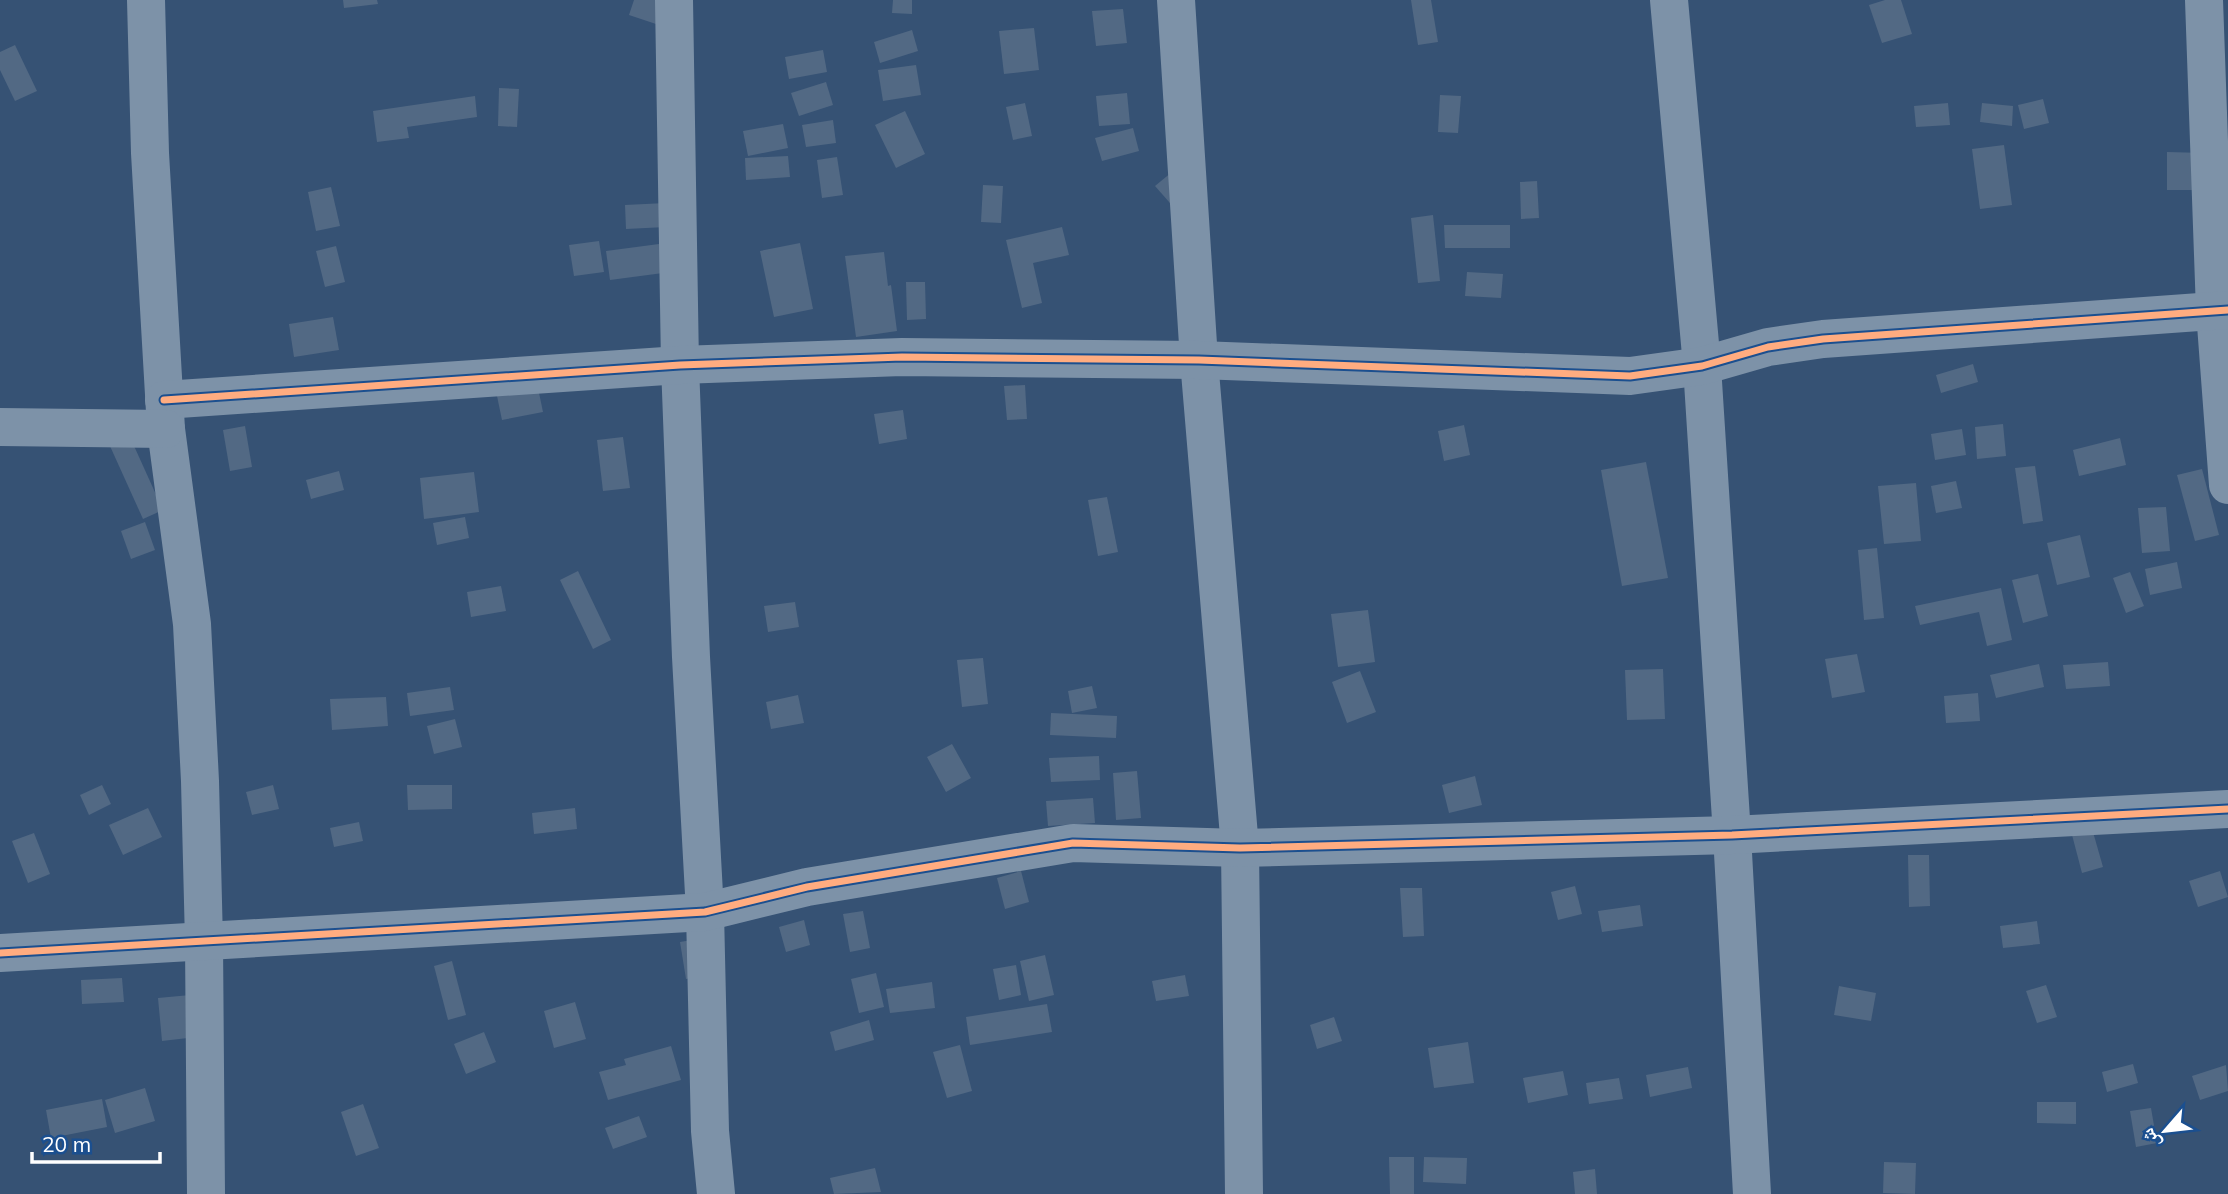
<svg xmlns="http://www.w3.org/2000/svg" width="2228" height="1194" font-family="Mulish,'Noto Naskh Arabic',sans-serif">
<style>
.building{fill:#526984}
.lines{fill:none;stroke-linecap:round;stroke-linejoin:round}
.minor{stroke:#7d92a8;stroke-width:38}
.cycleway-casing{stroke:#1b4f8f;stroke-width:11}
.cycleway{stroke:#ffac80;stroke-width:7}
</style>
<rect width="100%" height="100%" fill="#365274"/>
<g class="building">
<path d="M343,0H377L378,4L344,8Z"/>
<path d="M634,0H660L665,27L629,15Z"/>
<path d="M893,0H912V14L892,13Z"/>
<path d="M1411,0H1431L1438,42L1418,45Z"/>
<path d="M1885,0H1901L1912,34L1882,43L1869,5Z"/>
<path d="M1123,9L1127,43L1096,46L1092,11Z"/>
<path d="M1034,28L1039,70L1004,74L999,31Z"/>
<path d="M912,30L918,51L880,63L874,42Z"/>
<path d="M15,45L37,91L15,101L0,70V52Z"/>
<path d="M823,50L827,72L789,79L785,57Z"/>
<path d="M916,65L921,95L883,101L878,70Z"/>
<path d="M826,82L833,105L799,116L791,93Z"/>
<path d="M499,88L519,89L517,127L498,126Z"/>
<path d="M1127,93L1130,124L1099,126L1096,96Z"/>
<path d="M1440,95L1461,96L1458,133L1438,132Z"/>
<path d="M475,96L477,117L407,127L409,138L377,142L373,111Z"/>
<path d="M2043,99L2049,123L2024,129L2018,105Z"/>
<path d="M1025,103L1032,136L1013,140L1006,107Z"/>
<path d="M1948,103L1950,125L1916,127L1914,106Z"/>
<path d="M1982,103L2013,106L2012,126L1980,122Z"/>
<path d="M905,111L925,154L896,168L875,125Z"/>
<path d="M833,120L836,143L806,147L802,125Z"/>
<path d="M783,124L788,148L748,156L743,131Z"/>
<path d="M1133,128L1139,151L1102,161L1095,138Z"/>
<path d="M2004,145L2012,205L1980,209L1972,149Z"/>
<path d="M2167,152L2205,153V190H2167Z"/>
<path d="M788,156L790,177L746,180L745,158Z"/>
<path d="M837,157L843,195L822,198L817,160Z"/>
<path d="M1178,167L1177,211L1155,186Z"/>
<path d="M1537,181L1539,218L1521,219L1520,182Z"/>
<path d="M983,185L1003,186L1001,223L981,222Z"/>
<path d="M331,187L340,226L316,231L308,192Z"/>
<path d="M666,203V227L626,229L625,205Z"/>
<path d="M1433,215L1440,281L1418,283L1411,218Z"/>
<path d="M1444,225H1510V248H1445Z"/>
<path d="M1062,227L1069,255L1033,263L1042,303L1022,308L1006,240Z"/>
<path d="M599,241L604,272L574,276L569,245Z"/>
<path d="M800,243L813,309L774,317L760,251Z"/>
<path d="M659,244L663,273L610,280L606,251Z"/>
<path d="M336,246L345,282L325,287L316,251Z"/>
<path d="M884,252L888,286L891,285L897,331L856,337L845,256Z"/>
<path d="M1467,272L1503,274L1501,298L1465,296Z"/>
<path d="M906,282H925L926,319L907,320Z"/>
<path d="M333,317L339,350L294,357L289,324Z"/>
<path d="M1973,364L1978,382L1941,393L1936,375Z"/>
<path d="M1025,385L1027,419L1007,420L1004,386Z"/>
<path d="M538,388L543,412L502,420L497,396Z"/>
<path d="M903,410L907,439L879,444L874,414Z"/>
<path d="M2003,424L2006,456L1977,459L1975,427Z"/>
<path d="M1464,425L1470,455L1444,461L1438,431Z"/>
<path d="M125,426L163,510L143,519L105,435Z"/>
<path d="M245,426L252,467L230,471L223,430Z"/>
<path d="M1962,429L1966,455L1935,460L1931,434Z"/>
<path d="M623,437L630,488L603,491L597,440Z"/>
<path d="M2120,438L2126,465L2079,476L2073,450Z"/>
<path d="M1646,462L1668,578L1622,586L1601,470Z"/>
<path d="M2035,466L2043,521L2023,524L2015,468Z"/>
<path d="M2202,469L2219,535L2195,541L2177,475Z"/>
<path d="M339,471L344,490L311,499L306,480Z"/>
<path d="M474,472L479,512L424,519L420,478Z"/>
<path d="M1956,481L1962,508L1936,513L1931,486Z"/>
<path d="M1916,483L1921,541L1884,544L1878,486Z"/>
<path d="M1107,497L1118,552L1098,556L1088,500Z"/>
<path d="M2166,507L2170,551L2142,553L2138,508Z"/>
<path d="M465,517L469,538L437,545L433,523Z"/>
<path d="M145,522L155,550L131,559L121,531Z"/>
<path d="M2080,535L2090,577L2057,585L2047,543Z"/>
<path d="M1877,548L1884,618L1864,620L1858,550Z"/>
<path d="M2177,562L2182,588L2150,595L2145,569Z"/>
<path d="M578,571L611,640L593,649L560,580Z"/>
<path d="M2130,572L2144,606L2126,613L2113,578Z"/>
<path d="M2038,574L2048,616L2023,623L2012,580Z"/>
<path d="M501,586L506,611L471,617L467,592Z"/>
<path d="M2001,588L2012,640L1987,646L1979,612L1920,625L1915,606Z"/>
<path d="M795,602L799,627L768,632L764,606Z"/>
<path d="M1368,610L1375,662L1338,667L1331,614Z"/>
<path d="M1857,654L1865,692L1832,698L1825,659Z"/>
<path d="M983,658L988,704L962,707L957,660Z"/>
<path d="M2108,662L2110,686L2066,689L2063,665Z"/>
<path d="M2039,664L2044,687L1996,698L1990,675Z"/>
<path d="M1663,669L1665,719L1627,720L1625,670Z"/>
<path d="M1360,671L1376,712L1347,723L1332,682Z"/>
<path d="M1092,686L1097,708L1072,713L1068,691Z"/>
<path d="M450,687L454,710L410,716L407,693Z"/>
<path d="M1978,693L1980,721L1946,723L1944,696Z"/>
<path d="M798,695L804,723L771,729L766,702Z"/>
<path d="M386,697L388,726L332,730L330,699Z"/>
<path d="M1051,713L1117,716L1116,738L1050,735Z"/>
<path d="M455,719L462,747L434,754L427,726Z"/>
<path d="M952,744L971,778L946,792L927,757Z"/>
<path d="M1099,756L1100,780L1051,782L1049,758Z"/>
<path d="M1137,771L1141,818L1116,820L1113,773Z"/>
<path d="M1475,776L1482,805L1449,813L1442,785Z"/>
<path d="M102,785L111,804L89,815L80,795Z"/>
<path d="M273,785L279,809L252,815L246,792Z"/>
<path d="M407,785H452V809L408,810Z"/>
<path d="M1093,798L1095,823L1048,826L1046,801Z"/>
<path d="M148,808L162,837L123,855L109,825Z"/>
<path d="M575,808L577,829L534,834L532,813Z"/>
<path d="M359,822L363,841L334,847L330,828Z"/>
<path d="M2091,825L2103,867L2082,873L2071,831Z"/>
<path d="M34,833L50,874L28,883L12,841Z"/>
<path d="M1908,855H1929L1930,906L1909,907Z"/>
<path d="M1021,871L1029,902L1005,909L997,878Z"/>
<path d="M2220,871L2228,897L2198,907L2189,881Z"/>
<path d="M1575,886L1582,914L1558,920L1551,892Z"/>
<path d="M1400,888H1422L1424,936L1403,937Z"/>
<path d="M1640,905L1643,926L1602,932L1598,911Z"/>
<path d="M863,911L870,948L850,952L843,914Z"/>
<path d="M804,920L810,945L786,952L779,927Z"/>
<path d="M2037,921L2040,944L2003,948L2000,926Z"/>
<path d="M697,939L704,976L686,979L680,942Z"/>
<path d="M1045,955L1054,995L1029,1001L1020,961Z"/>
<path d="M452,961L466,1015L448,1020L434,966Z"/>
<path d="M1016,965L1021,995L999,1000L993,969Z"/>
<path d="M876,973L884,1007L859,1013L851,979Z"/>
<path d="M1185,975L1189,996L1156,1001L1152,981Z"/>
<path d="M122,978L124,1002L82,1004L81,980Z"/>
<path d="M932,982L935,1008L890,1013L886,989Z"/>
<path d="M2046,985L2057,1017L2037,1023L2026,991Z"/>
<path d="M1839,986L1876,993L1871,1021L1834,1015Z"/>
<path d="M201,994L205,1036L162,1041L158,998Z"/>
<path d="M575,1002L586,1039L554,1048L544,1011Z"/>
<path d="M1047,1004L1052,1032L970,1045L966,1017Z"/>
<path d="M1334,1017L1342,1041L1317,1049L1310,1025Z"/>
<path d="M869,1020L874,1040L835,1051L830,1032Z"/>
<path d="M484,1032L496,1062L466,1074L454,1044Z"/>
<path d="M1468,1042L1474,1083L1434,1088L1428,1048Z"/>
<path d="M960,1045L972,1091L947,1098L933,1052Z"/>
<path d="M671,1046L681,1080L608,1100L599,1072L626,1065L624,1059Z"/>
<path d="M2133,1064L2138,1083L2107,1092L2102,1072Z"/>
<path d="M2226,1065L2228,1091L2200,1100L2192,1076Z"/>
<path d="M1688,1067L1692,1088L1650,1097L1646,1075Z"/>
<path d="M1563,1071L1568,1095L1528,1103L1523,1078Z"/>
<path d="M1619,1078L1623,1099L1589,1104L1586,1083Z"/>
<path d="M145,1088L155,1121L115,1133L105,1100Z"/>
<path d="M102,1099L107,1127L51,1138L46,1110Z"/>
<path d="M2037,1102H2076V1124L2037,1123Z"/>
<path d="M363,1104L379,1148L356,1156L341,1112Z"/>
<path d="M2151,1108L2157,1143L2136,1147L2130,1111Z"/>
<path d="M639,1116L647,1137L613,1149L605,1128Z"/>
<path d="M1389,1157H1414V1194H1390Z"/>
<path d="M1424,1157L1467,1158L1466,1184L1423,1182Z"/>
<path d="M1884,1162L1916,1163L1915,1194L1883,1193Z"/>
<path d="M875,1168L881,1192L834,1194L830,1178Z"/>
<path d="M1595,1169L1597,1194H1575L1573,1172Z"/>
</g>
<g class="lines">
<g class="minor">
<path d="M146,0L150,153L166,429L192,624L200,781L204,942L206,1194"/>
<path d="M674,0L680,365L691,657L705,912L710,1131L716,1194"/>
<path d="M1176,0L1199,360L1240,848L1244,1194"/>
<path d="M1669,0L1702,366L1732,835L1752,1194"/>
<path d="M2204,0L2215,311L2228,485"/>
<path d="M164,400L680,365L902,357L1199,360L1630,376L1702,366L1768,347L1823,339L2228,310"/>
<path d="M0,427L166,429"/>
<path d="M0,953L705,912L807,887L1073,843L1240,848L1732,835L2228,809"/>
</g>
<g class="cycleway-casing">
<g id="cycleway">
<path d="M164,400L680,365L902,357L1199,360L1630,376L1702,366L1768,347L1823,339L2228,310"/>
<path d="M0,953L705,912L807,887L1073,843L1240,848L1732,835L2228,809"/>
</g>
</g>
<use href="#cycleway" class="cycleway"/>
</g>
<g transform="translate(2165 1131) rotate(242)" stroke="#1b4f8f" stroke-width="5" paint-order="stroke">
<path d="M0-5L12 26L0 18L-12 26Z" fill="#ffffff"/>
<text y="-10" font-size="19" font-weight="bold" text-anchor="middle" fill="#ffffff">ش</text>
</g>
<path d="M32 1152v10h128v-10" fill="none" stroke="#ffffff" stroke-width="3.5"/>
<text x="42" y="1152" font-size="21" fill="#ffffff" stroke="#1b4f8f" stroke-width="5" paint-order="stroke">20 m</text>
</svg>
